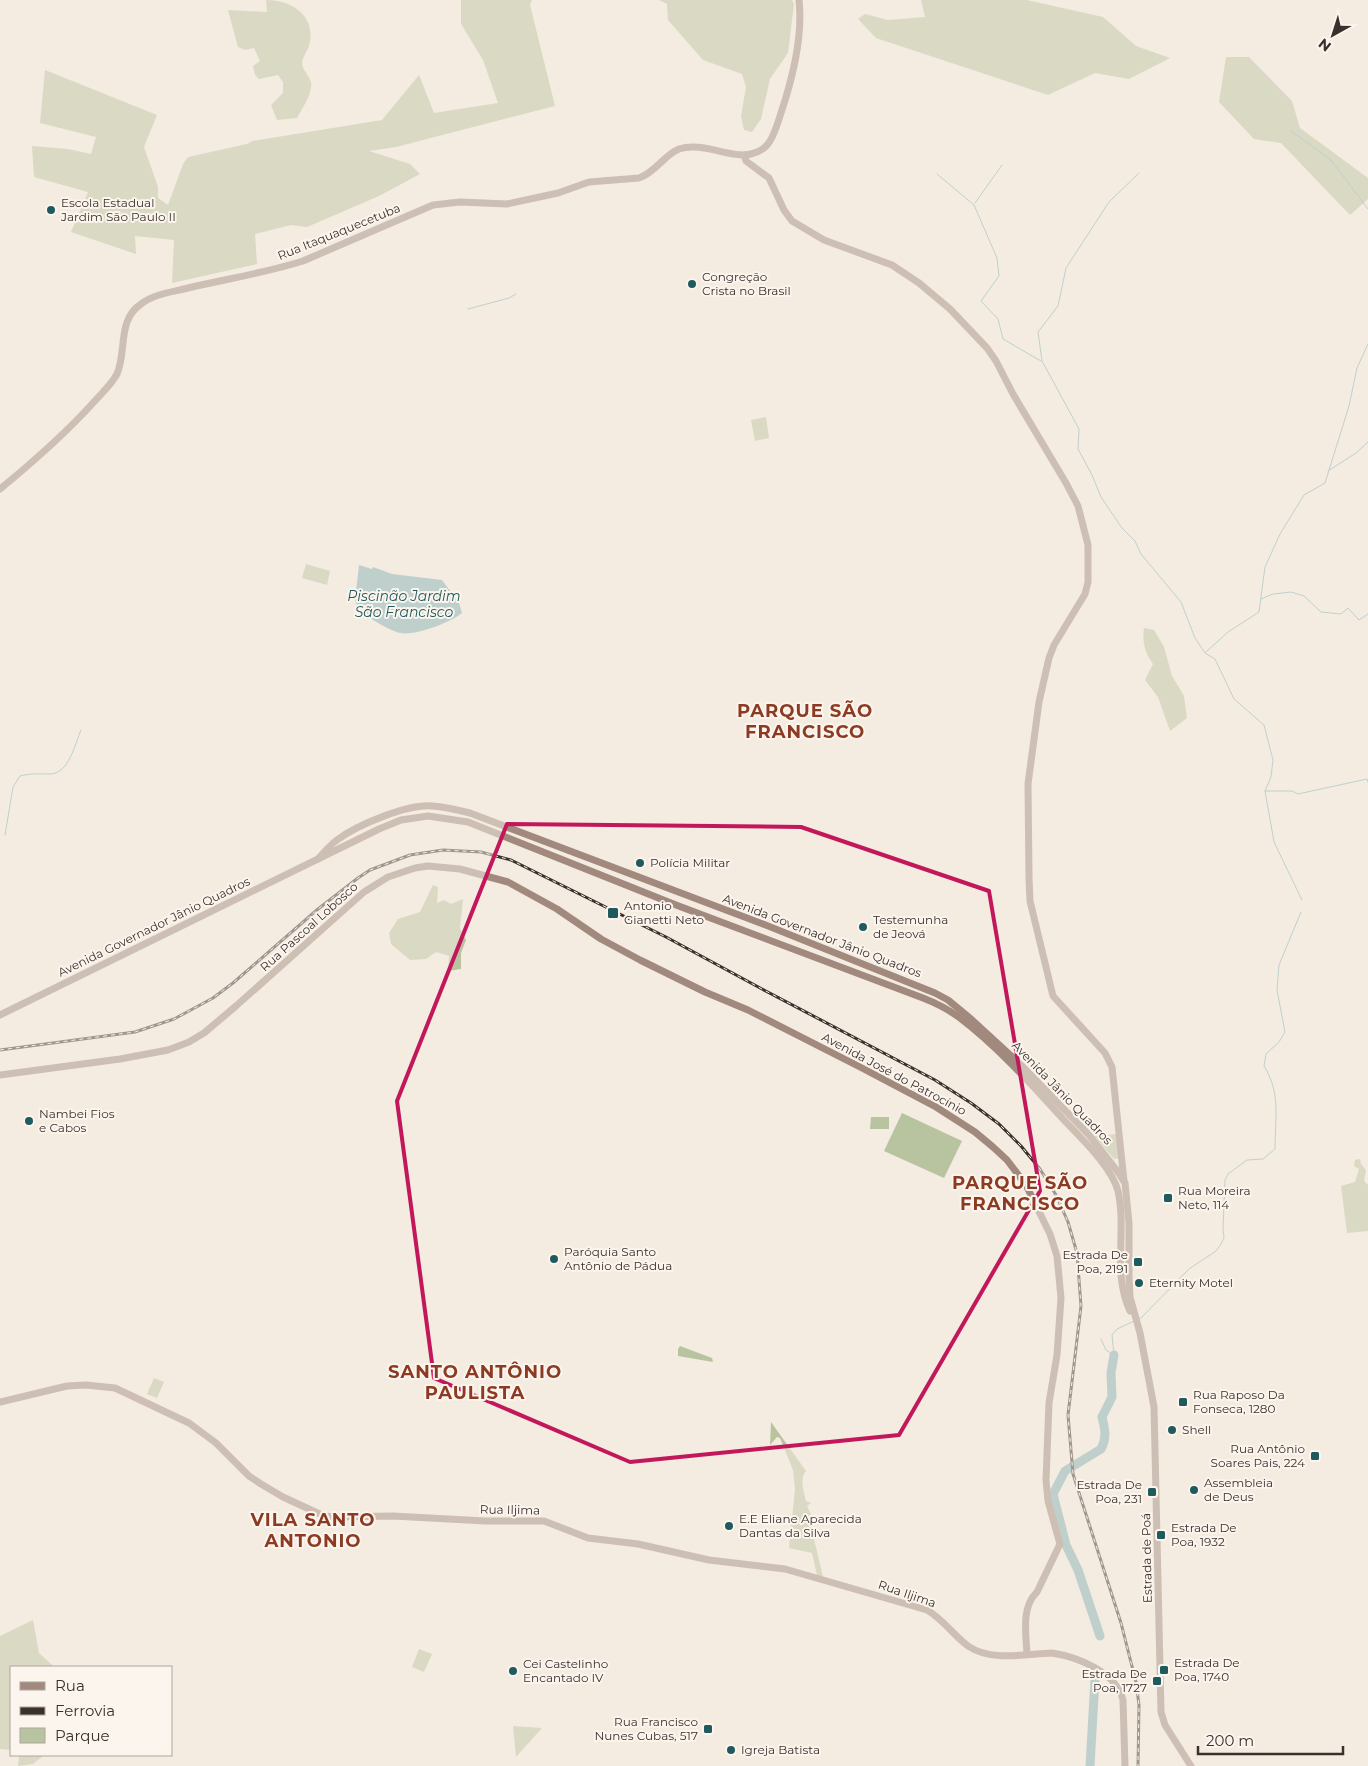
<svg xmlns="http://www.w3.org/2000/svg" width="1368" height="1766" font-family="Montserrat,sans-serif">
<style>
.green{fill:#b8c4a0}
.water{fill:#7fb0b2}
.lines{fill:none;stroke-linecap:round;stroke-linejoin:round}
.stream{stroke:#7fb0b2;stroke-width:1}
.river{stroke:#7fb0b2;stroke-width:9}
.secondary{stroke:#a18a7d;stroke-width:7}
.rail-casing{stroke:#3b302b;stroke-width:3}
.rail{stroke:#fbf5ee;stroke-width:1;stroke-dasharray:4;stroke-linecap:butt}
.marked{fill:none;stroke:#c2185b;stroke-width:4;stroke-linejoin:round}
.poi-dot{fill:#1f5a5e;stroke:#fbf5ee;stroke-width:2}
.labels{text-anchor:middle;stroke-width:4;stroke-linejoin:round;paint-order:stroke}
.poi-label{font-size:12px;fill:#3b302b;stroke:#fbf5ee;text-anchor:start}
.street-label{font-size:12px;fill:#3b302b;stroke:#fbf5ee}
.water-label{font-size:14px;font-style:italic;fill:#1f5a5e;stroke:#fbf5ee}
.district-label{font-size:18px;font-weight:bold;letter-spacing:1px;fill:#8c3b22;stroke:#fbf5ee}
</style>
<rect width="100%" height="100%" fill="#f4ebe1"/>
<g class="green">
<path d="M266,0C292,0 317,16 309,46C307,52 302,57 302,64C303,70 309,76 311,82C313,94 302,108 297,118L277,120L271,105L283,93V82L278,75L259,79L255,75L253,66L260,61L254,48L245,50L238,47L228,10L267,12Z"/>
<path d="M461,0H532L530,5L555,106L396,147L369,151L410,164L420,174L379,196L307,227L291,225L255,234L257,264L172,283L174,240L135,236L136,254L71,232L88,192L34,177L32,146L68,149L91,154L96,137L40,123L45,70L157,115L144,147L158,187V198L168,205L183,164L188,157L247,144L252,141L382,120L419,75L434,113L498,103L483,60L461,24Z"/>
<path d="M659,0H792L794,4L788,53L770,79L761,119L752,132L744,130L741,116L746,87L742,74L703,60L668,20L667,4Z"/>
<path d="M921,0H1027L1103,17L1136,46L1170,58L1129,79L1095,73L1048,95L876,38L858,19L865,14L888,20L925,17Z"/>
<path d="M1226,57H1249L1292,101L1300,128L1368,178V199L1350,215L1281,143L1254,139L1219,102Z"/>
<path d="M766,417L769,438L755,441L751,420Z"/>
<path d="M306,564L330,571L327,585L302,578Z"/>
<path d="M1144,628L1154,630L1164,647L1172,676L1184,696L1187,718L1170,731L1158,697L1145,680L1153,664C1145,653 1142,642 1144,628Z"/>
<path d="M433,885L438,887L437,903L444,900L451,904L463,899L460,928L466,940L461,953V969L448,971L449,956L436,952L426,959L410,960L391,944L389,933L398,919L420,912Z"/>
<path d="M902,1113L962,1141L944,1178L884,1151Z"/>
<path d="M871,1117H889V1129H870Z"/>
<path d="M1118,1134L1120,1158L1114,1159L1094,1136Z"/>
<path d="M1360,1159L1361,1164L1366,1170L1364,1181L1368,1185V1231L1347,1233L1341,1186L1355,1182L1359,1169L1354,1166L1355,1160Z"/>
<path d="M680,1346L712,1358L713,1362L678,1356V1349Z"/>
<path d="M154,1378L164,1382L157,1398L147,1394Z"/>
<path d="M771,1422L806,1471C799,1478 804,1493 806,1501L811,1503L807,1506L812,1516L811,1526L823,1577L817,1575L812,1553L789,1548L795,1489L793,1470L780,1438L777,1437L770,1445Z"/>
<path d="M33,1620L39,1653L54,1667H11V1750L0,1749V1636Z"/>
<path d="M419,1649L432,1654L424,1672L412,1667Z"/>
<path d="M513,1726L542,1728L516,1757Z"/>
<path d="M19,1755H44L33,1764L18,1766Z"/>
</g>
<path class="water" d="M359,565L372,569L373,567L392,574L442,580L459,603L462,613C451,622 416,636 401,633C391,632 369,617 359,612L355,600Z"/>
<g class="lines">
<g class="stream">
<path d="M1291,131L1331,160L1368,209"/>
<path d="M1139,173L1109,202L1066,268L1058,306L1038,332L1042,361L1079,429L1078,449L1092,475L1101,497L1122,528L1135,541L1141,554L1181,602L1195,638L1205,653L1215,659L1234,699L1264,725L1273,760L1271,777L1265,791L1274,842L1302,900"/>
<path d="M937,174L974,205L997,258L999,276L981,301L998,319L1003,339L1041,361"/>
<path d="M975,203L1002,165"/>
<path d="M468,309L509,298L516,294"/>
<path d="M1328,471L1356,453L1368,442"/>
<path d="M1261,599L1273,594L1291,592L1304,596L1321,612L1341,614L1348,608L1359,620L1368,614"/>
<path d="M1206,652L1228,632L1259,612L1265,567L1280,534L1304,495L1325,483L1349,406L1357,368L1368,344"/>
<path d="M1265,791H1292L1298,794L1367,779L1368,782"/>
<path d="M5,835L13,787L20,776C31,773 40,774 51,774C69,773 75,744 81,730"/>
<path d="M1140,1319L1189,1269L1216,1251L1221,1244L1224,1238L1223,1228L1225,1180L1228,1174L1247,1160L1263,1159L1275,1149C1275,1118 1281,1093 1264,1066L1266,1054L1279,1042L1285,1032L1277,990L1279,965L1301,912"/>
<path d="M1101,1339L1106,1350L1114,1355"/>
<path d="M1114,1355L1112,1335L1117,1329L1134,1321"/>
</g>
<g class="river">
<path d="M1100,1636L1078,1570L1066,1545L1053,1494L1065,1471L1101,1449C1107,1438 1105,1429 1102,1417L1112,1397L1111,1373L1114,1355"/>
<path d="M1090,1766L1095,1679"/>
</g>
<g class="secondary">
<path d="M744,155L746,161L769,178L784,210L792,221L824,240L892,265L919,283L950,309L987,348L996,361L1013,394L1066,483L1078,506L1088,545V582L1085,594L1054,645L1049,658L1039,702L1028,784L1029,878L1030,901L1053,996L1105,1053L1112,1067L1124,1181"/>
<path d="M0,489C33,462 64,435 93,403C101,394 111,385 117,374C127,351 117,320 141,304C154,294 172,292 188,288C226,279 265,273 303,261L433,205L460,202L507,204L558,193L589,182L639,178C656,172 664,155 679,149C702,141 731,159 751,154C759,152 766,148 770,141C775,133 778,122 781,113C792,80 803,35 799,0"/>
<path d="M318,859C324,852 330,845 337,840C357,825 407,804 432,806C445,807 458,810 470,813L763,924L935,993L948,1000L971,1019L1022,1066L1089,1135L1118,1172L1125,1183L1129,1223V1276L1130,1297L1140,1333L1154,1407L1161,1712L1165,1725L1191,1766"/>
<path d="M0,1015L379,829L401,820L428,816L468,822L676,905L923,998C936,1003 948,1009 960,1018C998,1047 1031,1084 1063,1119C1080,1137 1112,1167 1118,1191C1127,1231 1112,1273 1130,1311"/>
<path d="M0,1075L120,1059L168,1050L189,1042L204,1033L236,1006L364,892L388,877L415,868L428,866L460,869L508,882L557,909L601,939L640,960L705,992L748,1010L860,1067L936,1107L975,1132L993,1147L1007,1160L1026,1185L1050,1234L1057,1256L1061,1298L1057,1355L1049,1403L1046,1480L1048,1501L1060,1544L1037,1592C1021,1607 1026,1634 1027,1654"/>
<path d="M0,1402L67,1386L86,1385L115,1388L189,1423L216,1443L249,1476L261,1484L283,1497L324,1516L337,1517L393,1516L485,1521H544L588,1538L638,1544L709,1560L785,1569L927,1610C943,1619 953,1635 968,1646C991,1662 1026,1654 1052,1653C1078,1657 1116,1672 1123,1700L1125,1766"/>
</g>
<g class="rail-casing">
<path id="rail" d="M0,1050L135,1032L174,1019L213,998L233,983L318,909L358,878L370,870L410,855L443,850L481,852L511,860L666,937L762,989L935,1080L971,1103L999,1124L1021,1146L1040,1169L1056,1195L1068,1222L1077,1253L1081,1306L1068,1415L1073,1474L1121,1623L1136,1682L1139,1705L1138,1766"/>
</g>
<use href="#rail" class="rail"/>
</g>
<path d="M0 0H1368V1766H0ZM507,824L801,827L989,891L1040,1191L899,1435L630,1462L434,1378L397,1101Z" fill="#f4ebe1" fill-opacity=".55" fill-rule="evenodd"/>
<path class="marked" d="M507,824L801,827L989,891L1040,1191L899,1435L630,1462L434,1378L397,1101Z"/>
<g class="poi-dot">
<circle cx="51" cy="210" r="5"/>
<circle cx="692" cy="284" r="5"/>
<circle cx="640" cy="863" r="5"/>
<rect x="607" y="907" width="12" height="12" rx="2.5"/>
<circle cx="863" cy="927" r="5"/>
<circle cx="29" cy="1121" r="5"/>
<rect x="1163" y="1193" width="10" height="10" rx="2.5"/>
<circle cx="554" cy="1259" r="5"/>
<rect x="1133" y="1257" width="10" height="10" rx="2.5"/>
<circle cx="1139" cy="1283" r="5"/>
<rect x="1178" y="1397" width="10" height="10" rx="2.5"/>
<circle cx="1172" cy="1430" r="5"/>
<rect x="1310" y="1451" width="10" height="10" rx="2.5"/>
<circle cx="1194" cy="1490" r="5"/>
<rect x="1147" y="1487" width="10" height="10" rx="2.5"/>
<circle cx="729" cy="1526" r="5"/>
<rect x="1156" y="1530" width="10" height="10" rx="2.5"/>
<rect x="1159" y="1665" width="10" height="10" rx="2.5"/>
<circle cx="513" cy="1671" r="5"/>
<rect x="1152" y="1676" width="10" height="10" rx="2.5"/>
<rect x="703" y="1724" width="10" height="10" rx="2.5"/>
<circle cx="731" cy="1750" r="5"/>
</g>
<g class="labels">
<g class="poi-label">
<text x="61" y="207">Escola Estadual<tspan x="61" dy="14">Jardim São Paulo II</tspan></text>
<text x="702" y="281">Congreção<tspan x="702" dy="14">Crista no Brasil</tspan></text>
<text x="650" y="867">Polícia Militar</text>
<text x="624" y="910">Antonio<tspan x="624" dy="14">Gianetti Neto</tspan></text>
<text x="873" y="924">Testemunha<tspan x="873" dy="14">de Jeová</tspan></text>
<text x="39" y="1118">Nambei Fios<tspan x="39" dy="14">e Cabos</tspan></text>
<text x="1178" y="1195">Rua Moreira<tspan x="1178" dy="14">Neto, 114</tspan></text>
<text x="564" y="1256">Paróquia Santo<tspan x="564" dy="14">Antônio de Pádua</tspan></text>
<text x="1128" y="1259" text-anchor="end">Estrada De<tspan x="1128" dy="14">Poa, 2191</tspan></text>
<text x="1149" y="1287">Eternity Motel</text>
<text x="1193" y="1399">Rua Raposo Da<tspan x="1193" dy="14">Fonseca, 1280</tspan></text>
<text x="1182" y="1434">Shell</text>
<text x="1305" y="1453" text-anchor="end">Rua Antônio<tspan x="1305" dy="14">Soares Pais, 224</tspan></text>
<text x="1204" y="1487">Assembleia<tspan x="1204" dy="14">de Deus</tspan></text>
<text x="1142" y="1489" text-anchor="end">Estrada De<tspan x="1142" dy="14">Poa, 231</tspan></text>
<text x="739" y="1523">E.E Eliane Aparecida<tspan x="739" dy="14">Dantas da Silva</tspan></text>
<text x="1171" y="1532">Estrada De<tspan x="1171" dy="14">Poa, 1932</tspan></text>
<text x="1174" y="1667">Estrada De<tspan x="1174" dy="14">Poa, 1740</tspan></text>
<text x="523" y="1668">Cei Castelinho<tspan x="523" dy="14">Encantado IV</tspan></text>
<text x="1147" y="1678" text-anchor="end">Estrada De<tspan x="1147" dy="14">Poa, 1727</tspan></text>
<text x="698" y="1726" text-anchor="end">Rua Francisco<tspan x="698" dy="14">Nunes Cubas, 517</tspan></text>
<text x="741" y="1754">Igreja Batista</text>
</g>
<g class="street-label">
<text transform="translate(339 232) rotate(-22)" y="4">Rua Itaquaquecetuba</text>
<text transform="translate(154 927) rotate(-26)" y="4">Avenida Governador Jânio Quadros</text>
<text transform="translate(309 927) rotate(-42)" y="4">Rua Pascoal Lobosco</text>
<text transform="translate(822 936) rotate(21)" y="4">Avenida Governador Jânio Quadros</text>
<text transform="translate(894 1074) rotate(28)" y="4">Avenida José do Patrocínio</text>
<text transform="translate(1062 1093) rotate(46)" y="4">Avenida Jânio Quadros</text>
<text transform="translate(510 1510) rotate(1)" y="4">Rua Iljima</text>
<text transform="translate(1147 1558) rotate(-91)" y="4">Estrada de Poá</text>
<text transform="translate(907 1594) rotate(19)" y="4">Rua Iljima</text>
</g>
<g class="water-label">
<text x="404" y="601">Piscinão Jardim<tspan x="404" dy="16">São Francisco</tspan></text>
</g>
<g class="district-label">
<text x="805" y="717">PARQUE SÃO<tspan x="805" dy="21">FRANCISCO</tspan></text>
<text x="1020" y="1189">PARQUE SÃO<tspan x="1020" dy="21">FRANCISCO</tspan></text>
<text x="475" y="1378">SANTO ANTÔNIO<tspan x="475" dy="21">PAULISTA</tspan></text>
<text x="313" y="1526">VILA SANTO<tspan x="313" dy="21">ANTONIO</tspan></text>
</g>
</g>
<rect x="10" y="1666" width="162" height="90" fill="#fbf5ee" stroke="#aea6a0"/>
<rect x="20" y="1682" width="25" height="8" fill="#a18a7d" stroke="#aea6a0"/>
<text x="55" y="1691" font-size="15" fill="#3b302b">Rua</text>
<rect x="20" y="1707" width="25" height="8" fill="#3b302b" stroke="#aea6a0"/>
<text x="55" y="1716" font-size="15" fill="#3b302b">Ferrovia</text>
<rect x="20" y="1728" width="25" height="15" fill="#b8c4a0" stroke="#aea6a0"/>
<text x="55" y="1741" font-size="15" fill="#3b302b">Parque</text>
<g transform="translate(1333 35) rotate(219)" stroke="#fbf5ee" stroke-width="4" paint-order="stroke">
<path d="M0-4L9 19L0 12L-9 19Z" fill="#3b302b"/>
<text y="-8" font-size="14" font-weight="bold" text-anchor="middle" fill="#3b302b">N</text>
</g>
<path d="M1198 1746v8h145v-8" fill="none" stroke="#3b302b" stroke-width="2.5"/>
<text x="1206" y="1746" font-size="15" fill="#3b302b" stroke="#fbf5ee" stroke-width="4" paint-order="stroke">200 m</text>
</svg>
